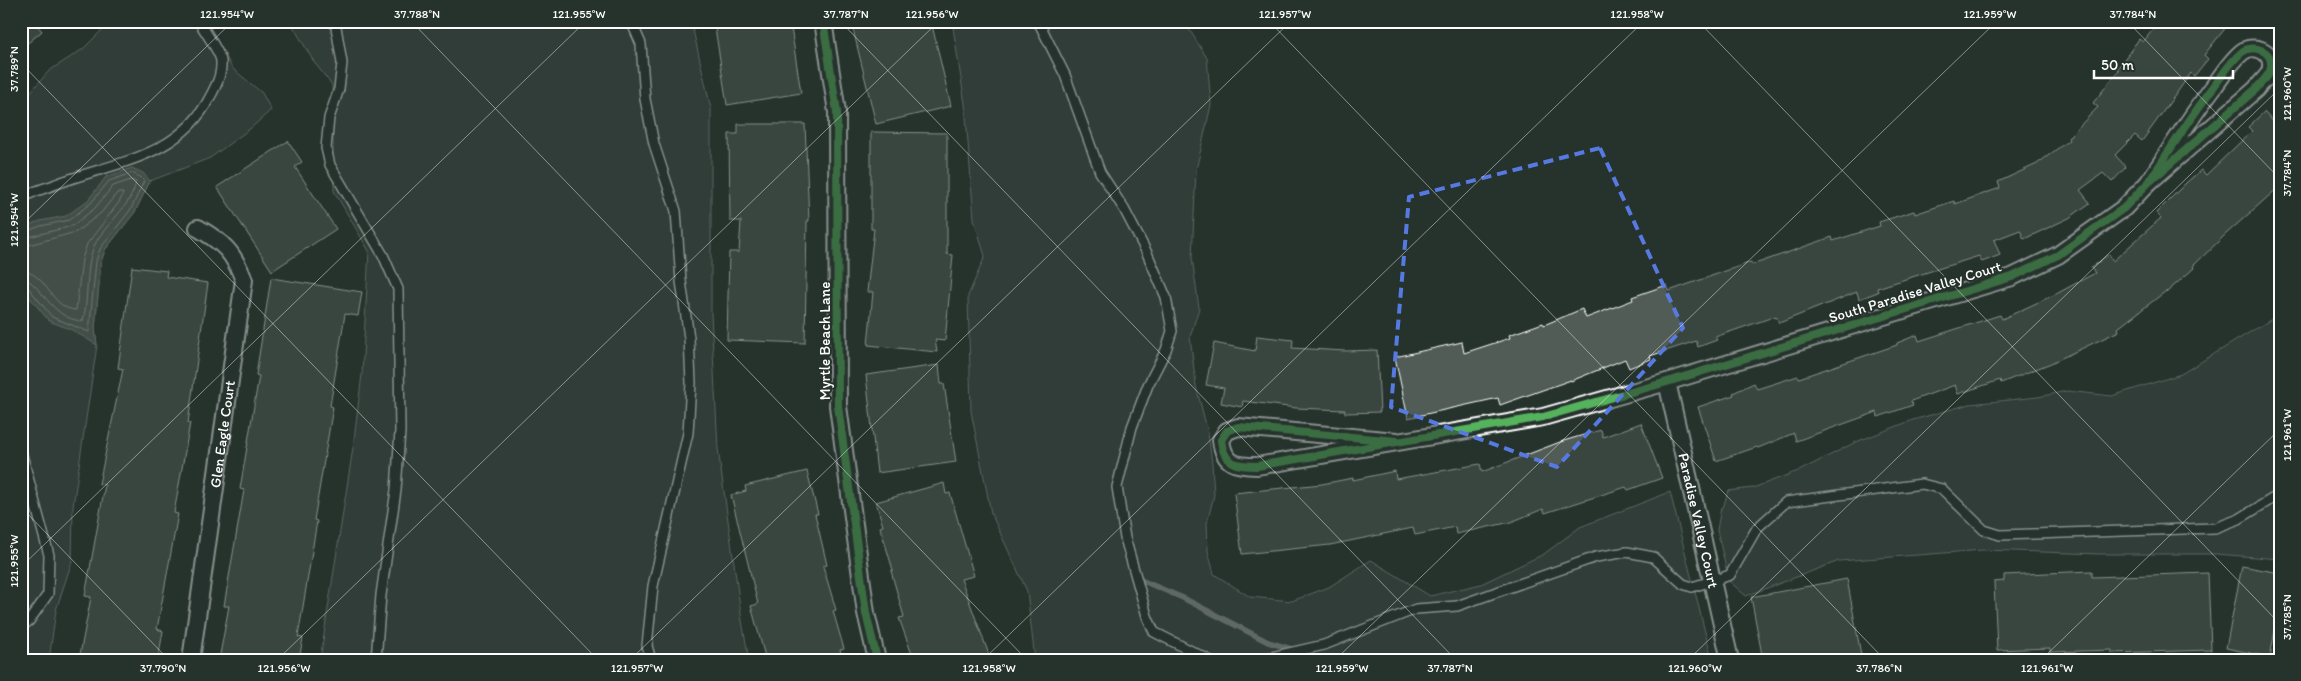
<svg xmlns="http://www.w3.org/2000/svg" width="2301" height="681" font-family="Itim,sans-serif">
<style>
.green{fill:#3e4944;stroke:#9ea4a2}
.water{fill:#67706c;stroke:#a4a9a7}
.lines{fill:none;stroke-linecap:round;stroke-linejoin:round}
.shore{stroke:#c2c6c4;stroke-width:1}
.stream{stroke:#a4a9a7;stroke-width:5.5}
.building{fill:#515c57;stroke:#fff}
.service-casing{stroke:#fff;stroke-width:12}
.minor-casing{stroke:#fff;stroke-width:20}
.service{stroke:#26332d;stroke-width:9}
.minor{stroke:#26332d;stroke-width:16}
.cycleway-casing{stroke:#26332d;stroke-width:11}
.cycleway{stroke:#56b35d;stroke-width:8}
.marked{fill:none;stroke:#567ae2;stroke-width:4;stroke-dasharray:10 6;stroke-linejoin:round}
.ticks{fill:none;stroke:#fff;stroke-width:1;stroke-opacity:0.45}
.labels{text-anchor:middle;stroke-width:4;stroke-linejoin:round;paint-order:stroke}
.street-label{font-size:15px;fill:#fff;stroke:#26332d}
.neatline{fill:none;stroke:#fff;stroke-width:2}
.ticks-label{font-size:12px;text-anchor:middle;fill:#fff}
</style>
<rect width="100%" height="100%" fill="#26332d"/>
<filter id="ink" filterUnits="userSpaceOnUse"><feTurbulence type="fractalNoise" baseFrequency=".02" numOctaves="2"/><feDisplacementMap in="SourceGraphic" scale="10" xChannelSelector="R" yChannelSelector="G"/><feConvolveMatrix kernelMatrix="1 2 1 2 8 2 1 2 1" color-interpolation-filters="sRGB"/></filter>
<g filter="url(#ink)">
<g class="green">
<path d="M111,21H207L232,68L262,93L271,110L251,128L210,158L150,181L135,212L105,250L101,262L95,328L97,345L73,506L72,561L56,610L49,660H21V103L49,71L83,49Z"/>
<path d="M290,21H691L711,109V314L718,449L742,621L749,660H320L353,448L362,374L369,251L334,191L332,85L314,62Z"/>
<path d="M952,21H1184L1207,58L1211,105L1196,170L1192,258L1199,308L1190,337L1196,386L1208,433L1212,463L1214,495L1207,523L1208,551L1214,574L1250,597L1292,601L1329,587L1371,560L1430,596L1481,584L1544,554L1580,527L1670,492L1712,660H1035L1027,591L991,513L971,411L968,296L985,256L974,219L965,104Z"/>
<path d="M2280,314V559L2216,554H2100L1983,550L1839,561L1746,596L1729,581L1717,530L1721,508L1724,505L1728,491L1753,488L1801,470L1856,442L1913,420L1970,404L2038,397L2067,391L2112,396L2181,374Z"/>
</g>
<path class="water" d="M132,168L143,173L150,181L135,212L105,250L101,262L95,328L97,345L72,330L49,321L21,287V228L40,221L66,216L88,200L106,177Z"/>
<g class="lines">
<g class="shore">
<path d="M21,233L41,226L69,220L91,203L109,181L132,173L140,177L144,181L131,209L100,249L96,261L89,332L52,317L27,286L21,284"/>
<path d="M21,239L72,226L95,208L113,186L131,180L136,182C131,208 105,223 94,246C85,267 89,299 83,321C50,320 40,279 21,278"/>
<path d="M21,247L76,232L101,213L117,193H123L120,201L87,244L82,259L76,310C50,309 47,271 21,271"/>
</g>
<path class="stream" d="M1136,578L1183,598L1268,642L1298,651L1317,660"/>
</g>
<g class="building">
<path d="M21,21H33L42,31L21,49Z"/>
<path d="M714,21H790L801,93L727,105Z"/>
<path d="M886,21H931L951,106L876,124L853,29Z"/>
<path d="M2160,21H2231L2204,55L2208,59L2194,76L2191,73L2142,141L2135,135L2115,155L2126,167L2112,182L2103,173L2080,190L2090,203L2069,218L2024,239L2020,230L1994,240L2000,255L1982,262L1979,256L1877,288L1878,292L1859,299L1857,292L1779,323L1776,316L1715,337L1717,340L1698,347L1696,341L1650,356L1651,359L1629,368L1625,359L1571,381V380L1500,405L1498,398L1408,418L1395,357L1462,342L1464,353L1510,338L1509,335L1543,323L1544,325L1582,309L1586,318L1633,300L1632,297L1667,285L1669,291L1751,262L1752,265L1832,237L1833,241L1880,226L1879,222L1914,211L1915,214L1954,201L1955,204L2000,188L1998,182L2037,164L2069,140L2068,138L2098,107L2093,103L2119,70L2117,69L2139,39L2143,42Z"/>
<path d="M2264,112L2280,129V186L2226,234L2193,266L2194,268L2167,292L2166,291L2118,328L2119,331L2051,363L2001,383L2000,380L1958,394L1955,385L1911,401L1913,405L1878,417L1877,412L1796,441L1794,433L1758,448L1757,447L1716,461L1698,407L1734,395L1733,393L1754,383L1757,389L1798,376L1799,378L1897,345V343L1917,335L1919,341L2000,315L2002,319L2058,293L2095,273L2091,268L2109,254L2113,261L2161,218L2156,213L2186,183L2201,170L2206,175L2252,131L2248,127Z"/>
<path d="M738,124H805L809,221H807L805,343L727,340L729,252H739L741,221H730L729,134H738Z"/>
<path d="M871,132L947,133V254L953,255L945,341L935,340L937,352L868,345L873,292H867L874,229H871Z"/>
<path d="M288,141L302,162L295,167L336,229L272,271L217,187Z"/>
<path d="M132,267L167,271L166,277L208,283L188,423H190L174,513L178,514L157,629L163,631L158,660H79L91,597L85,596L105,485L99,484L123,369L118,368Z"/>
<path d="M271,278L362,292L358,316L345,314L330,406L333,407L314,520L317,521L298,637L303,638L299,660H219L229,606H224L244,490L240,489L259,376L256,375Z"/>
<path d="M1257,336L1293,340L1292,348L1345,351L1377,350L1380,412L1345,413V410L1296,408L1243,401L1242,407L1221,403L1224,388L1206,385L1214,343L1255,351Z"/>
<path d="M939,365L941,384H944L956,462L877,473L866,375Z"/>
<path d="M1641,423L1662,478L1628,490L1626,487L1545,513L1543,509L1511,522L1456,534L1455,527L1415,535L1413,528L1330,545L1242,554L1234,493L1322,484L1353,478V480L1395,471L1396,479L1480,464L1482,472L1560,442L1601,430L1603,437Z"/>
<path d="M807,471L818,514H815L827,565L823,566L836,610L833,611L844,649L840,650L843,660H766L751,606L758,604L731,495L746,491L745,486Z"/>
<path d="M944,483L946,494L950,493L974,576L961,579L991,660H914L899,618L904,617L891,571L893,570L880,527L883,526L876,502Z"/>
<path d="M2242,566L2280,573V621L2277,620L2270,657L2226,648Z"/>
<path d="M2092,571V577L2208,573L2211,650L2112,653V650L2050,652V648L1997,650L1994,582L2004,581V575Z"/>
<path d="M1847,579L1861,655L1834,660H1763L1751,597Z"/>
</g>
<g class="lines">
<g class="service-casing">
<g id="service">
<path d="M335,21L342,63L339,89L329,118L326,148L330,165L383,255L398,289L400,431L396,490L381,595L376,660"/>
<path d="M631,21L641,44L645,99L654,144L676,211L681,281L689,338L691,383L688,433L653,586L647,646L651,660"/>
<path d="M1038,21L1065,75L1100,172L1124,209L1147,253L1166,297L1172,331L1166,350L1148,385L1132,427L1117,487L1125,538L1147,616L1154,632L1209,660"/>
<path d="M21,199C31,191 45,189 56,184C114,162 179,158 210,97C216,86 222,75 221,61C220,52 204,31 199,21"/>
<path d="M21,451L49,555L48,594L29,621L21,627"/>
<path d="M1258,660L1324,645L1416,609L1457,606L1596,557L1627,552L1653,557L1683,584L1692,587L1712,581L1730,575L1757,528L1786,502L1922,484L1942,489L1984,530L2000,535L2215,528L2239,519L2280,494"/>
</g>
</g>
<g class="minor-casing">
<g id="minor">
<path d="M823,21L837,112L838,406L866,613L877,660"/>
<path id="s1" d="M1667,382L1730,660"/>
<path d="M1397,441L1238,427L1227,431L1221,440C1224,464 1235,466 1257,466L1543,417L1667,382L2012,277L2058,255L2124,208L2148,183L2256,89C2261,82 2271,75 2271,67C2273,50 2253,44 2242,52C2231,61 2223,74 2215,85C2191,116 2170,150 2148,183"/>
<path id="s2" d="M191,660L244,280C233,252 224,243 198,228"/>
</g>
</g>
<use href="#service" class="service"/>
<use href="#minor" class="minor"/>
<g class="cycleway-casing">
<g id="cycleway">
<path d="M823,21L837,112L838,406L866,613L877,660"/>
<path d="M1397,441L1238,427L1227,431L1221,440C1224,464 1235,466 1257,466L1543,417L1667,382L2012,277L2058,255L2124,208L2148,183L2256,89C2261,82 2271,75 2271,67C2273,50 2253,44 2242,52C2231,61 2223,74 2215,85C2191,116 2170,150 2148,183"/>
</g>
</g>
<use href="#cycleway" class="cycleway"/>
</g>
</g>
<path d="M0 0H2301V681H0ZM1600,148L1683,328L1557,467L1391,407L1409,197Z" fill="#26332d" fill-opacity=".55" fill-rule="evenodd"/>
<path class="marked" d="M1600,148L1683,328L1557,467L1391,407L1409,197Z"/>
<path class="ticks" d="M411,21L1027,660M840,21L1456,660M1269,21L1885,660M1698,21L2280,624M2127,21L2280,179M21,63L598,660M21,226L233,21M21,507L169,660M21,567L586,21M277,660L939,21M630,660L1291,21M983,660L1644,21M1335,660L1997,21M1688,660L2280,88M2041,660L2280,429"/>
<g class="labels">
<g class="street-label">
<text transform="translate(1915 292) rotate(-17)" y="5">South Paradise Valley Court</text>
<text transform="translate(825 341) rotate(-90)" y="5">Myrtle Beach Lane</text>
<text dy="5" stroke="none"><textPath href="#s2" startOffset="228">Glen Eagle Court</textPath></text>
<text dy="5" stroke="none"><textPath href="#s1" startOffset="142">Paradise Valley Court</textPath></text>
</g>
</g>
<rect width="2301" height="681" fill="none" stroke="#26332d" stroke-width="55"/>
<path d="M2094 70v8h139v-8" fill="none" stroke="#ffffff" stroke-width="2.5"/>
<text x="2101" y="70" font-size="15" fill="#ffffff" stroke="#26332d" stroke-width="4" paint-order="stroke">50 m</text>
<rect x="28" y="28" width="2246" height="626" class="neatline"/>
<g class="ticks-label">
<text x="227" y="18">121.954°W</text>
<text x="417" y="18">37.788°N</text>
<text x="579" y="18">121.955°W</text>
<text x="846" y="18">37.787°N</text>
<text x="932" y="18">121.956°W</text>
<text x="1285" y="18">121.957°W</text>
<text x="1637" y="18">121.958°W</text>
<text x="1990" y="18">121.959°W</text>
<text x="2133" y="18">37.784°N</text>
<text transform="translate(14 69) rotate(-90)" y="4">37.789°N</text>
<text transform="translate(2287 94) rotate(-90)" y="4">121.960°W</text>
<text transform="translate(2287 173) rotate(-90)" y="4">37.784°N</text>
<text transform="translate(14 220) rotate(-90)" y="4">121.954°W</text>
<text transform="translate(2287 435) rotate(-90)" y="4">121.961°W</text>
<text transform="translate(14 561) rotate(-90)" y="4">121.955°W</text>
<text transform="translate(2287 617) rotate(-90)" y="4">37.785°N</text>
<text x="163" y="672">37.790°N</text>
<text x="284" y="672">121.956°W</text>
<text x="637" y="672">121.957°W</text>
<text x="989" y="672">121.958°W</text>
<text x="1342" y="672">121.959°W</text>
<text x="1450" y="672">37.787°N</text>
<text x="1695" y="672">121.960°W</text>
<text x="1879" y="672">37.786°N</text>
<text x="2047" y="672">121.961°W</text>
</g>
</svg>
